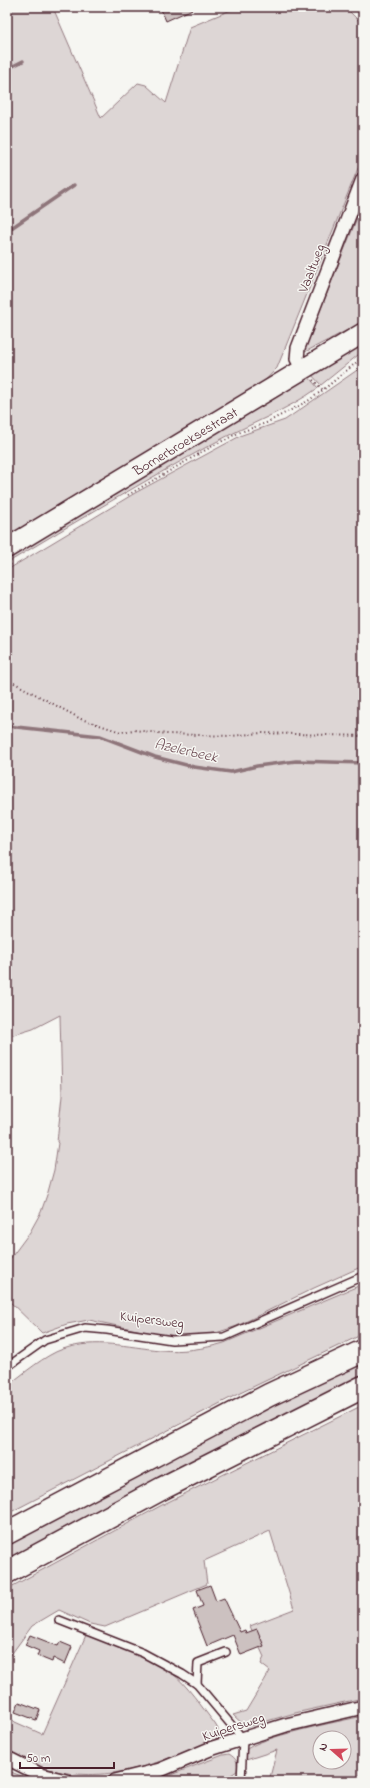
<svg xmlns="http://www.w3.org/2000/svg" width="370" height="1788" font-family="'Indie Flower',sans-serif">
<style>
.green{fill:#ddd6d5;stroke:#947a80;fill-rule:evenodd}
.lines{fill:none;stroke-linecap:round;stroke-linejoin:round}
.stream{stroke:#8e747a;stroke-width:3.5}
.building{fill:#ccc1c0;stroke:#4a1f2b}
.service-casing{stroke:#4a1f2b;stroke-width:10}
.minor-casing{stroke:#4a1f2b;stroke-width:16}
.secondary-casing{stroke:#4a1f2b;stroke-width:22}
.motorway-casing{stroke:#4a1f2b;stroke-width:25}
.path{stroke:#4a1f2b;stroke-width:2;stroke-dasharray:1 3;stroke-linecap:butt}
.service{stroke:#f6f6f2;stroke-width:7}
.minor{stroke:#f6f6f2;stroke-width:13}
.secondary{stroke:#f6f6f2;stroke-width:19}
.motorway{stroke:#f6f6f2;stroke-width:22}
.labels{text-anchor:middle;stroke-width:3;stroke-linejoin:round;paint-order:stroke}
.street-label{font-size:14px;fill:#4a1f2b;stroke:#f6f6f2}
.water-label{font-size:15px;font-style:italic;fill:#6c4a52;stroke:#f6f6f2}
</style>
<rect width="100%" height="100%" fill="#f6f6f2"/>
<filter id="ink" filterUnits="userSpaceOnUse"><feTurbulence type="fractalNoise" baseFrequency=".025" numOctaves="2"/><feDisplacementMap in="SourceGraphic" scale="8" xChannelSelector="R" yChannelSelector="G"/><feConvolveMatrix kernelMatrix="1 2 1 2 8 2 1 2 1" color-interpolation-filters="sRGB"/></filter>
<g filter="url(#ink)">
<g class="green">
<path d="M7,7H60L54,10L101,118L138,83L146,85L166,103L190,27L238,7H345L363,25V156L277,368L255,391L7,540Z"/>
<path d="M363,203V322L303,353Z"/>
<path d="M363,341V351L321,385L310,373Z"/>
<path d="M363,366V1266L314,1288L237,1326L210,1335L171,1337L89,1320L67,1324L42,1333L7,1299V1263L30,1232L41,1212L48,1192L54,1170L58,1143L57,1142L62,1096L60,1015L33,1029L7,1037V570L135,493L242,435L285,420Z"/>
<path d="M307,375L318,388C286,411 249,424 214,443C144,481 75,522 7,563V555Z"/>
<path d="M363,1284V1334L236,1395L7,1514V1386C23,1374 45,1355 63,1349C96,1338 127,1347 160,1350C182,1352 203,1349 224,1343Z"/>
<path d="M363,1360V1377L7,1560V1543L97,1494Z"/>
<path d="M363,1405V1698L295,1713L246,1727L233,1715L246,1711L270,1671L261,1664L264,1657L250,1626L294,1609L270,1531L204,1561L207,1584L105,1627L90,1624L59,1610L32,1626L7,1660V1589L162,1505Z"/>
<path d="M86,1635C109,1644 152,1657 171,1672C188,1686 201,1706 215,1724L218,1729V1737C211,1744 192,1749 182,1753C121,1778 66,1786 7,1751V1715L15,1722L42,1734Z"/>
<path d="M363,1716V1781H269L277,1750L246,1760L245,1751C256,1737 342,1721 363,1716ZM320,1738H344V1762H320Z"/>
<path d="M229,1754C237,1759 238,1762 237,1771L222,1781H155L223,1755Z"/>
<path d="M7,1770L11,1772L34,1781H7Z"/>
</g>
<g class="lines">
<g class="stream">
<path d="M7,69L23,61"/>
<path d="M7,231L74,185"/>
<path d="M7,726L100,736L155,757L194,767L231,772L257,766L296,761L363,763"/>
</g>
</g>
<g class="building">
<path d="M160,7H197L166,21Z"/>
<path d="M210,1585L216,1601L224,1598L240,1632L245,1630L246,1633L257,1629L264,1646L241,1655L233,1635L207,1646L193,1610L203,1606L197,1590Z"/>
<path d="M30,1635L58,1646L60,1642L72,1647L65,1664L53,1658L52,1662L37,1656L39,1651L25,1645Z"/>
<path d="M19,1702L40,1710L36,1720L15,1712Z"/>
</g>
<g class="lines">
<g class="service-casing">
<g id="service">
<path d="M7,1367L45,1340L85,1328L107,1330L172,1340L224,1337L363,1276"/>
<path d="M59,1620L143,1653L182,1674L197,1684L243,1739L241,1781"/>
<path d="M197,1684L198,1663L226,1652"/>
</g>
</g>
<g class="minor-casing">
<g id="minor">
<path d="M303,370L297,359L298,348L363,179"/>
<path d="M7,1758L41,1775L66,1781"/>
<path d="M115,1781L160,1770L210,1749L286,1725L363,1707"/>
</g>
</g>
<g class="secondary-casing">
<path id="secondary" d="M7,548L363,333"/>
</g>
<g class="motorway-casing">
<g id="motorway">
<path d="M7,1533L269,1395L363,1351"/>
<path d="M7,1572L163,1488L363,1387"/>
</g>
</g>
<g class="path">
<path d="M313,380L323,390"/>
<path d="M128,495L211,447L238,433L266,423L308,401L323,390L363,357"/>
<path d="M7,567L13,563"/>
<path d="M7,679L81,719L121,732L134,730L167,734L231,736L261,733L363,736"/>
</g>
<use href="#service" class="service"/>
<use href="#minor" class="minor"/>
<use href="#secondary" class="secondary"/>
<use href="#motorway" class="motorway"/>
</g>
</g>
<g class="labels">
<g class="street-label">
<text transform="translate(311 268) rotate(-69)" y="5">Vaaltweg</text>
<text transform="translate(185 441) rotate(-31)" y="5">Bornerbroeksestraat</text>
<text transform="translate(152 1319) rotate(7)" y="5">Kuipersweg</text>
<text transform="translate(233 1726) rotate(-18)" y="5">Kuipersweg</text>
</g>
<g class="water-label">
<text transform="translate(186 750) rotate(13)" y="5">Azelerbeek</text>
</g>
</g>
<rect width="370" height="1788" fill="none" stroke="#f6f6f2" stroke-width="24"/>
<rect x="12" y="12" width="346" height="1764" fill="none" stroke="#4a1f2b" stroke-width="1.5" filter="url(#ink)"/>
<g transform="translate(332 1750) rotate(290)"><circle r="19" fill="#f6f6f2" stroke="#b1a0a2"/>
<path d="M0-3L7 15L0 10L-7 15Z" fill="#d1495b"/>
<text y="-6" font-size="11" font-weight="bold" text-anchor="middle" fill="#4a1f2b">N</text>
</g>
<path d="M20 1762v6h94v-6" fill="none" stroke="#4a1f2b" stroke-width="2"/>
<text x="26" y="1762" font-size="12" fill="#4a1f2b" stroke="#f6f6f2" stroke-width="3" paint-order="stroke">50 m</text>
</svg>
